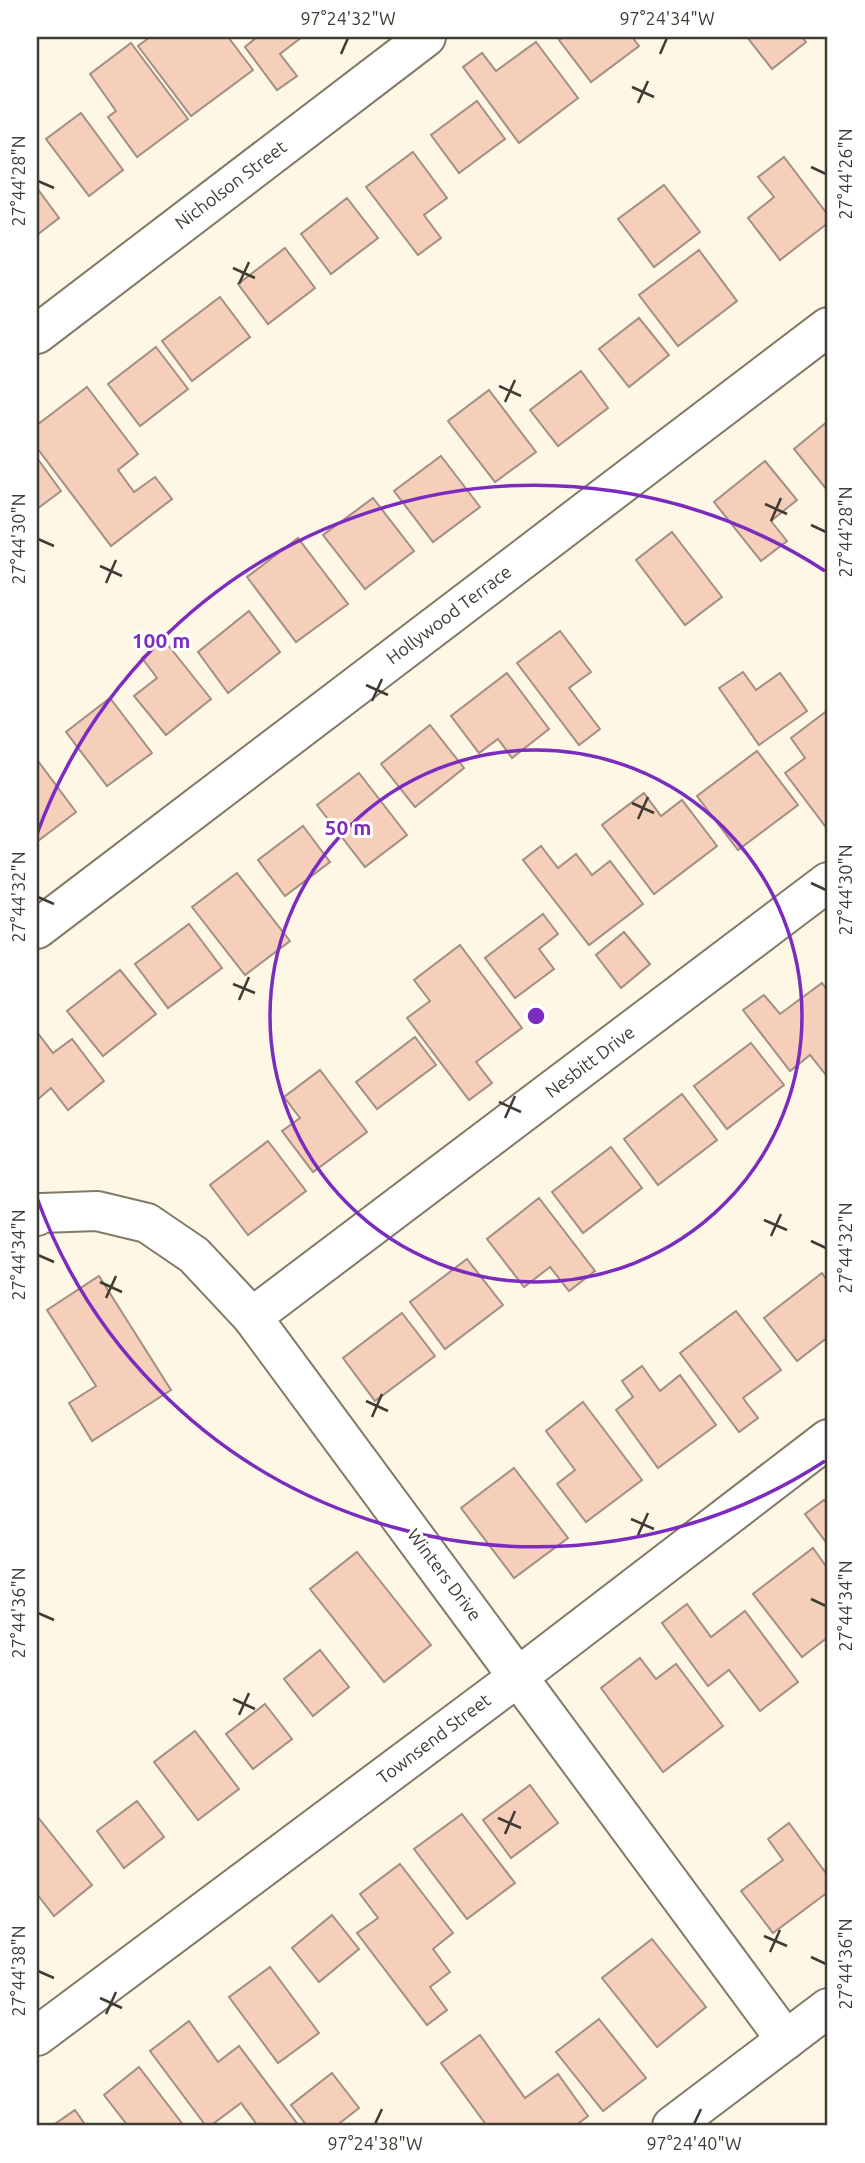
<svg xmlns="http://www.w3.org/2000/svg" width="865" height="2163" font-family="Ubuntu,sans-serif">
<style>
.building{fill:#f6cfbb;stroke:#a38e83;stroke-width:2}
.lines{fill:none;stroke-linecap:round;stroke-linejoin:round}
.minor-casing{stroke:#827a67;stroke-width:42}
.minor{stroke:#fff;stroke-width:38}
.ticks{fill:none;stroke:#3f3c33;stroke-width:2.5}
.ring{fill:none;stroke:#7b2cbf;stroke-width:3.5}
.labels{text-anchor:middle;stroke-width:6;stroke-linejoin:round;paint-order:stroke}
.street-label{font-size:18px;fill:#3f3c33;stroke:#fff}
.centre{fill:#7b2cbf;stroke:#fff;stroke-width:3.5}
.ring-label{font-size:21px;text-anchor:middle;font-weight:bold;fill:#7b2cbf;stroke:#fff;stroke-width:6;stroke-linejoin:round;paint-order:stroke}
.neatline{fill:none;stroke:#3f3c33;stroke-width:2.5}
.ticks-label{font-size:18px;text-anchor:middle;fill:#3f3c33}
</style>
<rect width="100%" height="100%" fill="#fef7e6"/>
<g class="building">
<path d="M150,37H228L253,70L191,116L138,46Z"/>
<path d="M257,37H302L280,54L297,76L277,90L245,47Z"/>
<path d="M563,37H632L639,46L591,82L559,40Z"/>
<path d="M747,37H802L806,42L772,69Z"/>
<path d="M536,42L578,98L519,143L463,67L482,53L496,71Z"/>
<path d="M131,43L188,119L137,157L108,117L116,111L90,74Z"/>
<path d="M477,101L505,139L459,173L431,135Z"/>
<path d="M81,113L123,170L89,196L46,139Z"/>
<path d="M413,152L447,198L424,215L441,238L418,255L366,187Z"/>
<path d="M784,157L828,215V223L780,260L748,218L774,197L758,177Z"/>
<path d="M664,185L700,232L654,267L618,219Z"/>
<path d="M37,188L59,218L37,235Z"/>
<path d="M347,198L378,238L331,274L301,234Z"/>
<path d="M285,248L315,288L268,324L238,284Z"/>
<path d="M699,250L737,301L678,346L639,295Z"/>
<path d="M220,297L250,337L192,381L162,341Z"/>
<path d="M639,318L669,355L629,387L599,349Z"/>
<path d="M156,347L188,389L140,426L108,384Z"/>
<path d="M581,371L608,408L558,446L530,410Z"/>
<path d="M87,387L138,454L118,470L134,492L155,477L172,499L111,546L37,448V425Z"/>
<path d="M489,390L536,452L495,482L448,421Z"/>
<path d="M828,421V489L827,490L794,449Z"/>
<path d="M441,456L480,507L433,542L394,491Z"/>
<path d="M37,458L61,491L37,509Z"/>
<path d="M765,461L797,500L771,521L787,541L761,561L714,502Z"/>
<path d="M373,498L414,551L365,589L323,535Z"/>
<path d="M672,532L722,597L685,625L636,560Z"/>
<path d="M298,538L348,604L296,642L247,577Z"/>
<path d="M249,611L280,652L228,693L198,652Z"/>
<path d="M560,631L591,672L569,688L600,729L579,745L517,663Z"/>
<path d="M164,640L211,699L166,735L134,696L157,678L142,658Z"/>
<path d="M743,672L756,690L780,673L807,711L759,745L719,688Z"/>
<path d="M507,673L549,729L512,758L498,739L479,753L451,716Z"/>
<path d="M110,698L152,753L107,786L66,732Z"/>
<path d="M828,710V830L785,773L805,758L791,738Z"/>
<path d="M430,725L464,768L415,807L381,764Z"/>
<path d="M757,751L798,805L738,850L697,796Z"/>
<path d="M38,761L76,812L38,841L37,839Z"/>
<path d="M359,773L407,835L365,867L317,805Z"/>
<path d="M644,793L661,816L682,800L717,846L654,894L602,825Z"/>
<path d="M303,826L330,862L285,896L258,860Z"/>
<path d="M541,846L558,868L576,854L592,875L610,861L643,904L589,945L523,860Z"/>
<path d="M237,873L290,941L245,975L192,907Z"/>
<path d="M543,914L558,934L539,949L554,969L515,998L485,958Z"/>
<path d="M189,924L222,968L168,1008L135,964Z"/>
<path d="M624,932L650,964L621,988L596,955Z"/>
<path d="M460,945L522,1028L476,1062L492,1083L469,1100L407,1018L430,1001L414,980Z"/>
<path d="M120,970L156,1014L103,1056L67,1011Z"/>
<path d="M822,983L828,991V1073L826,1075L810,1055L790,1071L743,1010L764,995L780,1014Z"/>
<path d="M37,1032L53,1053L72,1039L104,1081L68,1110L51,1088L37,1100Z"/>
<path d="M415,1037L436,1065L377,1109L356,1082Z"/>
<path d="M751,1043L784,1085L727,1129L694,1086Z"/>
<path d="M320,1070L367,1132L313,1172L282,1131L300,1118L284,1097Z"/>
<path d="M682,1094L717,1140L658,1185L624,1139Z"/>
<path d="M268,1141L306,1191L248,1235L210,1185Z"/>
<path d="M611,1147L642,1188L583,1233L552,1192Z"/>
<path d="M539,1198L595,1271L569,1291L550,1267L524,1287L487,1239Z"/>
<path d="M467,1259L503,1305L445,1349L410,1302Z"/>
<path d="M822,1273L828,1282V1337L797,1361L764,1318Z"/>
<path d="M99,1276L171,1390L92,1441L69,1403L96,1386L47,1310Z"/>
<path d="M736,1311L781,1370L743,1398L758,1418L739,1432L680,1353Z"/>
<path d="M402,1313L435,1356L375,1401L343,1358Z"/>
<path d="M642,1366L660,1391L680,1375L716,1425L658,1468L616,1410L633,1397L622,1381Z"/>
<path d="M583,1402L642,1480L586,1522L557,1484L575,1470L546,1431Z"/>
<path d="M514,1468L568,1538L514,1578L461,1508Z"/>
<path d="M824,1500L828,1505V1545L805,1514Z"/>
<path d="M813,1548L828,1569V1637L802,1657L753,1594Z"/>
<path d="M357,1552L431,1645L384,1682L310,1589Z"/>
<path d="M687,1604L711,1637L745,1611L798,1682L760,1711L729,1670L708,1686L662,1623Z"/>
<path d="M320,1650L349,1687L313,1716L284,1679Z"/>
<path d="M640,1658L656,1679L676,1664L723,1726L663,1772L601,1688Z"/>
<path d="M265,1704L292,1739L253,1769L226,1734Z"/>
<path d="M195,1731L239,1789L198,1820L154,1762Z"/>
<path d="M530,1785L558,1823L511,1858L483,1820Z"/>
<path d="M137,1801L164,1837L124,1868L97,1831Z"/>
<path d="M462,1814L515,1883L467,1919L414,1849Z"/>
<path d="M37,1816L92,1885L54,1916L37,1894Z"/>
<path d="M789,1823L828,1876V1892L773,1933L741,1891L783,1860L768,1839Z"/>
<path d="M400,1864L453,1933L433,1949L450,1972L430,1987L447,2010L427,2025L357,1933L378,1918L360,1894Z"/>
<path d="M332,1915L359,1949L319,1982L292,1948Z"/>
<path d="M652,1939L706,2007L657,2047L602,1978Z"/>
<path d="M270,1967L319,2033L278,2063L229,1997Z"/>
<path d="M599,2019L646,2078L603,2111L556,2052Z"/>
<path d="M189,2021L218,2062L239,2046L299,2126H258L241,2103L210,2126H206L150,2051Z"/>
<path d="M480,2035L525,2098L558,2074L588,2116L575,2126H487L441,2063Z"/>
<path d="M139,2067L184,2126H128L104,2095Z"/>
<path d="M332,2073L359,2108L336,2126H307L291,2105Z"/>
<path d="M75,2110L86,2126H52Z"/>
</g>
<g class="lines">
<g class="minor-casing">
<g id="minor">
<path d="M37,334L426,37"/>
<path d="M37,929L828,327"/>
<path d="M37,1216L41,1213L97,1211L147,1223L194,1255L252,1317L786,2040"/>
<path d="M252,1317L828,882"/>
<path d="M37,2036L519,1676L828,1439"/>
<path d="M672,2126L828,2008"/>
</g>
</g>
<use href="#minor" class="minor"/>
</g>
<path class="ticks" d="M341,54L348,38M660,54L667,38M632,87L654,97M638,103L648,81M811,167L826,174M38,181L54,188M233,268L255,278M239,284L249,262M499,386L521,396M505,402L515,380M765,504L787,514M771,521L781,498M811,525L826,532M38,539L54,546M100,566L122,576M106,583L116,560M366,685L388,695M372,701L382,679M632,803L654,813M638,819L648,797M811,883L826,890M38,897L54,904M233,984L255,993M239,1000L249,977M499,1102L521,1112M505,1118L515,1096M764,1220L787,1230M771,1236L781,1214M811,1241L826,1248M38,1255L54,1262M100,1282L122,1292M106,1298L116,1276M366,1401L388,1411M372,1417L382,1394M631,1519L654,1529M638,1535L648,1513M811,1599L826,1606M38,1613L54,1620M233,1699L255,1709M239,1715L249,1693M498,1818L521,1828M505,1834L515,1811M764,1936L787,1946M770,1952L780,1930M811,1957L826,1964M38,1971L54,1978M100,1998L122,2008M106,2014L116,1992M375,2124L382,2109M694,2124L701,2109"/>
<g class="ring">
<circle cx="536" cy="1016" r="266"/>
<path d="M825 1461A531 531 0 0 1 37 1198M37 834A531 531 0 0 1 825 571"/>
</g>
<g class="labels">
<g class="street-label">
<text transform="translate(231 185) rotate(-37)" y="6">Nicholson Street</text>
<text transform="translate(449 615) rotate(-37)" y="6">Hollywood Terrace</text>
<text transform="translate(590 1062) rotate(-37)" y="6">Nesbitt Drive</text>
<text transform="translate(444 1575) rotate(53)" y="6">Winters Drive</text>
<text transform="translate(434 1739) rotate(-37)" y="6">Townsend Street</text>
</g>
</g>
<circle cx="536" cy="1016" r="10" class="centre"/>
<g class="ring-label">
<text x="161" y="648">100 m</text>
<text x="348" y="835">50 m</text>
</g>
<rect width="865" height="2163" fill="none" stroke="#ffffff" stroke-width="77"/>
<rect x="38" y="38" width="788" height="2086" class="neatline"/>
<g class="ticks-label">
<text x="348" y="25">97°24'32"W</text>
<text x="667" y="25">97°24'34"W</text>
<text transform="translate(846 174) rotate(-90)" y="6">27°44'26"N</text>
<text transform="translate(19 181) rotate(-90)" y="6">27°44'28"N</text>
<text transform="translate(846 532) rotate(-90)" y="6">27°44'28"N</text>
<text transform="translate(19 539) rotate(-90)" y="6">27°44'30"N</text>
<text transform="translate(846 890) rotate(-90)" y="6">27°44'30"N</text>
<text transform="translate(19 897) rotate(-90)" y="6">27°44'32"N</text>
<text transform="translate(846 1248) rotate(-90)" y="6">27°44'32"N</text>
<text transform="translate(19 1255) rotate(-90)" y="6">27°44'34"N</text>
<text transform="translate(846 1606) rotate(-90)" y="6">27°44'34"N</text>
<text transform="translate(19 1613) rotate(-90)" y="6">27°44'36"N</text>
<text transform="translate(846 1964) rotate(-90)" y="6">27°44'36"N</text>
<text transform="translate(19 1971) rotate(-90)" y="6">27°44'38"N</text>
<text x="375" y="2150">97°24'38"W</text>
<text x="694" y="2150">97°24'40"W</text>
</g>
</svg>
